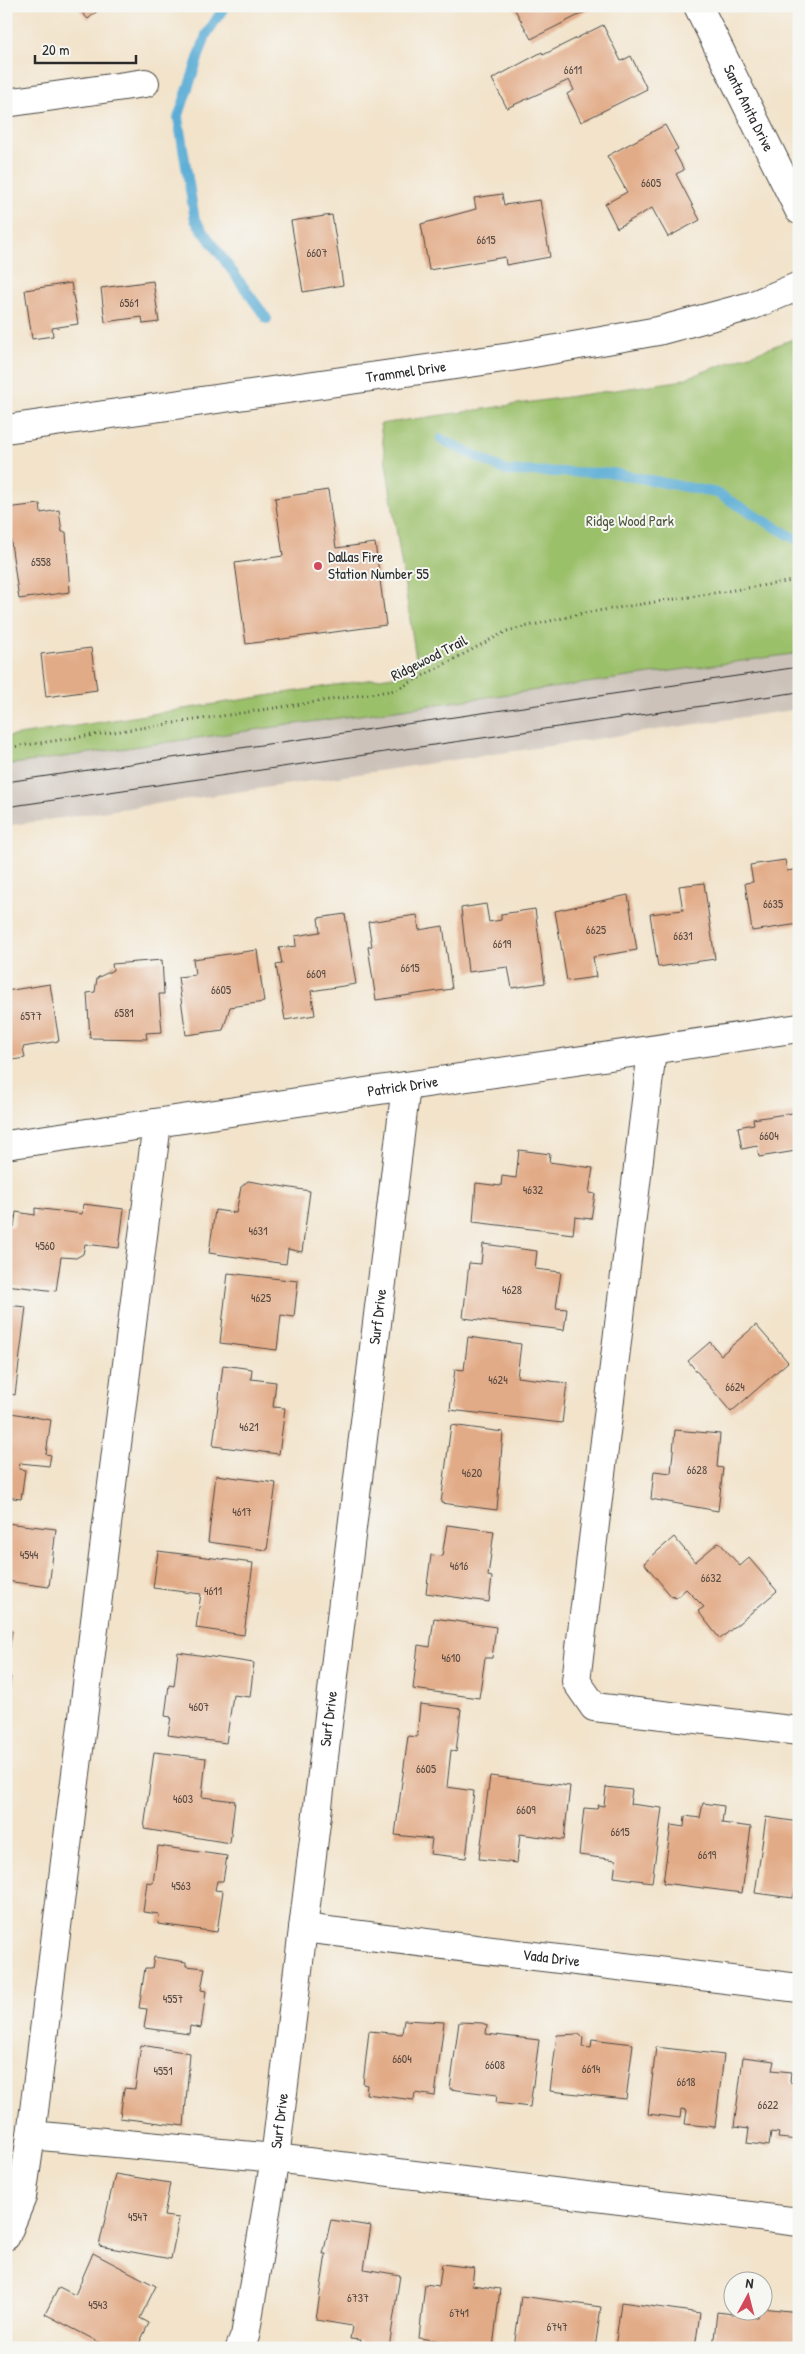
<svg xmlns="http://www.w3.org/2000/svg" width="805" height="2354" font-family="'Patrick Hand',sans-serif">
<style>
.industrial{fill:#ccc2b9}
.green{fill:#9bc06b;stroke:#63764b}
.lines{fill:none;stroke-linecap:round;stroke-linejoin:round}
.stream{stroke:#5badd6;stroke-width:10}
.building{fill:#e2ab87}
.minor-casing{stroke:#494743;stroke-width:30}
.path{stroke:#494743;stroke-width:3;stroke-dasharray:1 4;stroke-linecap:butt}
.minor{stroke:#fff;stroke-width:28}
.tram{stroke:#2b2b2b;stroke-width:1}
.poi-dot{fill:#d1495b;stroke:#f6f6f2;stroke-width:2}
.labels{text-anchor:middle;stroke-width:4;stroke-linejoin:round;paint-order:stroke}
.number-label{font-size:12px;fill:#594b42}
.street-label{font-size:15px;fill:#2b2b2b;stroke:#f6f6f2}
.park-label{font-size:15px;fill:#4d583e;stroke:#f6f6f2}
.poi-label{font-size:15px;fill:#2b2b2b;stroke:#f6f6f2;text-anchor:start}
</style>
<rect width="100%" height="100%" fill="#f6f6f2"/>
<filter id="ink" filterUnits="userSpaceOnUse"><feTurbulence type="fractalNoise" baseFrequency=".02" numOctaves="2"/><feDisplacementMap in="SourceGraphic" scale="10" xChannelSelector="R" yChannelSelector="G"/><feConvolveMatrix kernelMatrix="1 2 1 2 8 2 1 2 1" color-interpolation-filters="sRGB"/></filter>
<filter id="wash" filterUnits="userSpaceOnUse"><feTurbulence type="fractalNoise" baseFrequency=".0096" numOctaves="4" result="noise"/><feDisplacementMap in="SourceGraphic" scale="20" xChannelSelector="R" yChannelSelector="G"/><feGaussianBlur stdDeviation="1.12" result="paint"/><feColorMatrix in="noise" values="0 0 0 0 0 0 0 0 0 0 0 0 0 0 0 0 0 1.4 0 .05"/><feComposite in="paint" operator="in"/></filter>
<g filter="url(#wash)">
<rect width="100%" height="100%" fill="#f2e3ca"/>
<path class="industrial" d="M799,653V709L6,826V765Z"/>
<path class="green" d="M799,337V653L6,765V737L418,672L380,424L678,381Z"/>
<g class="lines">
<g class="stream">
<path d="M225,6L206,35L178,118L195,220L267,319"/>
<path d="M441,439L506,471L613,473L717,493L799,541"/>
</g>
</g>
<g id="blocks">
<g class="building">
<path d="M76,6H103L88,19Z"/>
<path d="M513,6H597L531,39Z"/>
<path d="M789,6H799V12L793,15Z"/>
<path d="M603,25L621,61L631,56L647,89L581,122L567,94L574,90L569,80L507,108L492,79L542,52L543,55Z"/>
<path d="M665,125L678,149L674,151L684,170L676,174L700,220L668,237L652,208L617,228L605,204L627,192L607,156Z"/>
<path d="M502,194L504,205L540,200L550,257L506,265L505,257L429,270L421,224L476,209L474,198Z"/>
<path d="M332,215L343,285L303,292L291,221Z"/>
<path d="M153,281L159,322L143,324L142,317L105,322L101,288Z"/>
<path d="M71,283L78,324L52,328L53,336L32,339L25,290Z"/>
<path d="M328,490L336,548L375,543L386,625L246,644L235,563L283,556L275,498Z"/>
<path d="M40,504L41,513L59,510L62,532H66L70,592L19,599L6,508Z"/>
<path d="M91,648L97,690L46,697L41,654Z"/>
<path d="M785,860L787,871L799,869V924L752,931L745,883L753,882L750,865Z"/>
<path d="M704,883L715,959L658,967L650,914L683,910L679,886Z"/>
<path d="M628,895L637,950L593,957L596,977L567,981L555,911Z"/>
<path d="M486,904L489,922L501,920V914L535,909L545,983L512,988L508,967L468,972L461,908Z"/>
<path d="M345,914L356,984L311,991L315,1015L285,1020L276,965L282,964L279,948L296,946L295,936L320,932L318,918Z"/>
<path d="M417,915L419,930L443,926L452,989L376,1000L368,947L372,946L368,922Z"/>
<path d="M257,950L264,1002L230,1007L223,1030L186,1035L178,977L195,975L193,959Z"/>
<path d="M162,960L164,994H159L162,1032L146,1033L147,1039L90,1038L87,993L95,992L97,978L113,970L112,964Z"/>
<path d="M50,984L59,1041L23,1047L25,1058L6,1061V991Z"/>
<path d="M799,1112V1163L796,1151L759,1157L757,1146L742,1149L738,1127L754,1124L753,1119Z"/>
<path d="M519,1150L550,1154L549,1162L593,1168L589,1193L595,1194L591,1219L575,1217L573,1234L473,1222L476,1183L501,1186L502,1176L516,1178Z"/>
<path d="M248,1181L310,1191L302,1252L288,1249L286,1264L209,1253L215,1210L236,1213L241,1187Z"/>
<path d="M83,1204L124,1209L119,1248L85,1244L83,1254L76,1258L61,1257L56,1291L6,1285V1226L14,1227L16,1212L35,1215V1208L82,1214Z"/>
<path d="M483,1244L537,1251L535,1269L561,1272L556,1308L567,1309L564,1330L463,1318L469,1263L481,1264Z"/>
<path d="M228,1273L298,1281L294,1317L281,1315L277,1350L220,1343Z"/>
<path d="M6,1305L26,1307L15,1395L6,1393Z"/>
<path d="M756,1325L788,1362L731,1412L688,1361L710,1342L721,1355Z"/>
<path d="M468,1337L521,1344L517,1377L567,1383L562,1423L450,1410L455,1369L464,1370Z"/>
<path d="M223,1365L252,1369L251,1379L276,1382L273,1407L285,1408L279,1454L213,1446Z"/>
<path d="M6,1412L51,1420L46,1454L51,1455L49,1466L20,1463L19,1469L25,1470L21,1499L6,1497Z"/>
<path d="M451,1425L503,1432L497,1510L441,1503Z"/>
<path d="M675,1430L720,1434L717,1467L723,1468L718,1511L651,1499L654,1471L671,1473Z"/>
<path d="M216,1475L276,1483L267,1550L208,1542Z"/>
<path d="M6,1523L56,1529L49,1587L6,1581Z"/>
<path d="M447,1525L494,1531L488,1576L492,1577L489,1602L426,1593L431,1555L442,1556Z"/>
<path d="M674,1537L695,1562L719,1542L740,1566L749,1558L777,1591L720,1639L698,1611L704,1607L686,1589L676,1598L671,1596L644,1563Z"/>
<path d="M158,1551L253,1563L244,1635L196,1628L201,1594L153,1588Z"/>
<path d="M434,1618L496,1627L492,1658H485L479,1698L413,1689L418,1645L430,1647Z"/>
<path d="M6,1630L12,1631L7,1667H6Z"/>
<path d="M178,1652L254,1663L250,1697L233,1695L226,1743L168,1735L171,1717L165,1716L169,1685L174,1686Z"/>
<path d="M6,1675L11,1677L9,1696H6Z"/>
<path d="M420,1704L461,1709L456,1752L451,1750L447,1787L474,1791L466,1858L430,1854L432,1839L395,1835L408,1736L417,1737Z"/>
<path d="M154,1752L206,1758L202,1797L235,1801L230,1843L144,1829Z"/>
<path d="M490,1776L570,1786L564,1840L520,1834L517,1863L479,1859Z"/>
<path d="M606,1787L632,1790L630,1804L662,1808L652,1882L614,1877L616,1860L579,1855L584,1808L597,1809L598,1805L604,1806Z"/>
<path d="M703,1803L724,1806L722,1823L751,1827L742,1893L663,1883L671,1825L684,1827L685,1816L700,1818Z"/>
<path d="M766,1817L799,1822V1890L795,1889L793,1898L755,1893Z"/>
<path d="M158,1846L227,1856L223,1881H217L215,1890L223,1891L217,1932L158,1924L159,1914L143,1912L147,1882L153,1883Z"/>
<path d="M154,1957L186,1962V1966L205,1968L201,1990L206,1991L201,2028L190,2026L189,2034L144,2028L147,2009L139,2008L145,1968H152Z"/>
<path d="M404,2020L444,2022L435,2096L415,2093L414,2100L366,2094L367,2085L363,2084L369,2031L402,2034Z"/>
<path d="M459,2022L482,2023L487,2025L486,2034L539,2040L530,2107L496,2103L497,2095L450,2089Z"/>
<path d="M579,2034L583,2038L582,2047L591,2048L592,2039L633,2044L626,2099L550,2091L557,2035Z"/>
<path d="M141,2045L190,2053L184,2126L120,2118L124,2088L135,2089Z"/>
<path d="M656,2047L724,2055L715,2127L685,2124L687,2110L681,2109L680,2118L648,2114Z"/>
<path d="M743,2057L774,2061L772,2070L791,2072L790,2082L799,2084V2140L778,2138L779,2133L771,2132L769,2146L747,2143L749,2129L734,2127Z"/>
<path d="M115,2174L170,2183L164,2216L179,2218L171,2259L99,2246Z"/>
<path d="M331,2220L371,2226L364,2269L400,2275L389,2348L360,2346L361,2340L350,2339L352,2326L316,2320L326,2254H323Z"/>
<path d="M93,2253L156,2286L140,2318L149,2323L137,2348H110L45,2314L59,2287L75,2295Z"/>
<path d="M442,2264L474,2268L472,2285L500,2289L493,2348H454V2343L419,2338L425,2284L439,2286Z"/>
<path d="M521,2296L601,2307L595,2348H514Z"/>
<path d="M621,2302L700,2313L695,2348H615Z"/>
<path d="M762,2308L799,2312L796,2348H713L717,2312L758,2317L759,2312H762Z"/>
</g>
</g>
</g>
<g filter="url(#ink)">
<use href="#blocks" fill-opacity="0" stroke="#494743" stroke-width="1"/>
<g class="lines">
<g class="minor-casing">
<g id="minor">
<path id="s1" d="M698,6L799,210"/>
<path d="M6,103L145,83"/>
<path id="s2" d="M6,429L511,357L658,331L751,306L799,286"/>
<path d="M652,1051L576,1681L594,1707L799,1731"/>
<path d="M157,1123L31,2135L275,2158L799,2222"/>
<path id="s3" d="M6,1145L799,1028"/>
<path id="s4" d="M303,1928L799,1988"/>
<path d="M6,2236L22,2197L31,2135"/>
<path id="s5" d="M240,2348L245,2336L275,2158L406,1086"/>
</g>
</g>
<path class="path" d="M6,748L396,690L507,631L584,613L799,580"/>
<use href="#minor" class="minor"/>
<g class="tram">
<path d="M6,782L799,667"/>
<path d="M6,807L799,692"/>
</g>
</g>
</g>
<circle class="poi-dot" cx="318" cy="566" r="5"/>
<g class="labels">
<g class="number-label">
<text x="573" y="74">6611</text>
<text x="651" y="187">6605</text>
<text x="486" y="244">6615</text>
<text x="317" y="257">6607</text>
<text x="129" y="307">6561</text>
<text x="41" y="566">6558</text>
<text x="773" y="908">6635</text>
<text x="596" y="934">6625</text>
<text x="683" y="940">6631</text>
<text x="502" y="948">6619</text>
<text x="410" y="972">6615</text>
<text x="316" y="978">6609</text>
<text x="221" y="994">6605</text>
<text x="124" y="1017">6581</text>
<text x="31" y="1020">6577</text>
<text x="769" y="1140">6604</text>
<text x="533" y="1194">4632</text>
<text x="258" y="1235">4631</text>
<text x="45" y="1250">4560</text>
<text x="512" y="1294">4628</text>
<text x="261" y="1302">4625</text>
<text x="498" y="1384">4624</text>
<text x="735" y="1391">6624</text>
<text x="249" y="1431">4621</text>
<text x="697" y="1474">6628</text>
<text x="472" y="1477">4620</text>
<text x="242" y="1516">4617</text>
<text x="29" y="1559">4544</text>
<text x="459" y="1570">4616</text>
<text x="711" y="1582">6632</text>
<text x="213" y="1595">4611</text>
<text x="451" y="1662">4610</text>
<text x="199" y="1711">4607</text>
<text x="426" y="1773">6605</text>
<text x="183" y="1803">4603</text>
<text x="526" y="1814">6609</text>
<text x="620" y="1836">6615</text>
<text x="707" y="1859">6619</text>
<text x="181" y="1890">4563</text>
<text x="173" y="2003">4557</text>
<text x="402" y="2063">6604</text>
<text x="495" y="2069">6608</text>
<text x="591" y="2073">6614</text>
<text x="163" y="2075">4551</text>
<text x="686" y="2086">6618</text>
<text x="768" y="2109">6622</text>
<text x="138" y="2221">4547</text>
<text x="358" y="2302">6737</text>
<text x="98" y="2309">4543</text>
<text x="459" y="2317">6741</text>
<text x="557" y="2331">6747</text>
</g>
<g class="street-label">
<text dy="5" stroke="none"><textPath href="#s1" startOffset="114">Santa Anita Drive</textPath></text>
<text dy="5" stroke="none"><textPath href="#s2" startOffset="404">Trammel Drive</textPath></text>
<text transform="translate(429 658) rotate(-27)" y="5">Ridgewood Trail</text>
<text dy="5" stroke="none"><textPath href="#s3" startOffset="401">Patrick Drive</textPath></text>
<text dy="5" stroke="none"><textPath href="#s5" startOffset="1041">Surf Drive</textPath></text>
<text dy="5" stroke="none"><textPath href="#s5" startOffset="636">Surf Drive</textPath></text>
<text dy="5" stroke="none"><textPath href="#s4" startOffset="250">Vada Drive</textPath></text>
<text dy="5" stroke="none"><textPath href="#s5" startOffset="231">Surf Drive</textPath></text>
</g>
<g class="park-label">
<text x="630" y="526">Ridge Wood Park</text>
</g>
<g class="poi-label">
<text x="328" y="562">Dallas Fire<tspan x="328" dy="17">Station Number 55</tspan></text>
</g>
</g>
<rect width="805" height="2354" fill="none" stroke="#f6f6f2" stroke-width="25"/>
<g transform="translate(748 2296) rotate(7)"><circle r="24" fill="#f6f6f2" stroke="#a5a5a2"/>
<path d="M0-4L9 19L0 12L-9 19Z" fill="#d1495b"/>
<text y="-8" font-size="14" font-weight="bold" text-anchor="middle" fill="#2b2b2b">N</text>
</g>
<path d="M35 55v8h101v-8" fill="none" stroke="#2b2b2b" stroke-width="2.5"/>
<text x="42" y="55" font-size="15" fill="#2b2b2b" stroke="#f6f6f2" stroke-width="4" paint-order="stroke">20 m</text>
</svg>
